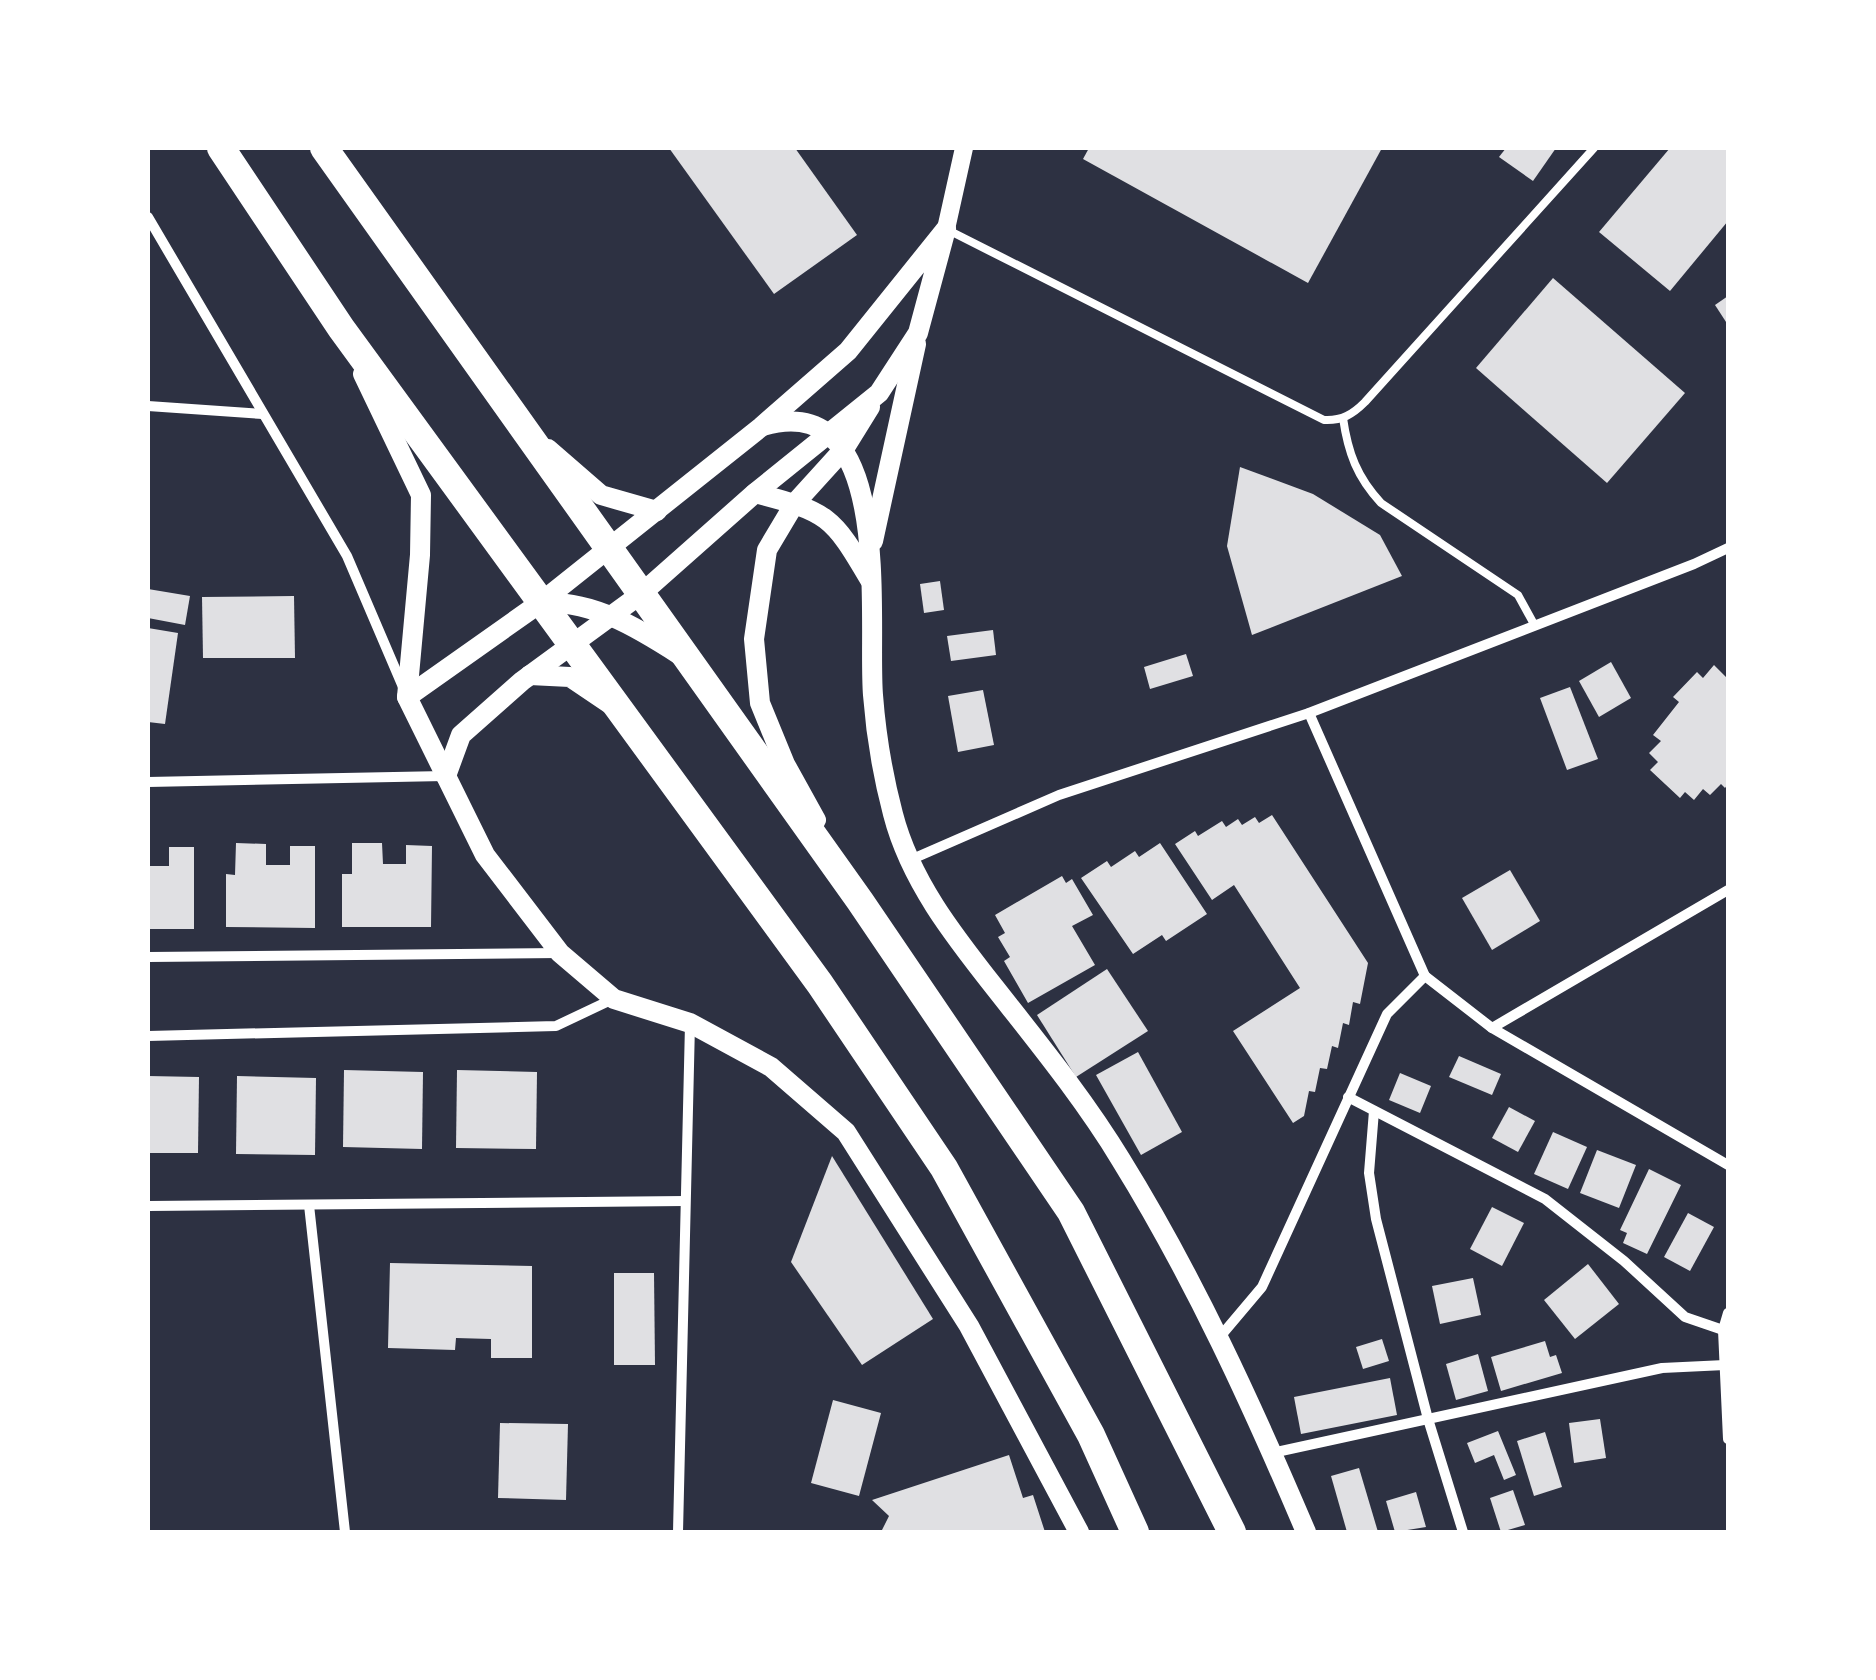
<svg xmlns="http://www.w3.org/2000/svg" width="1876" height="1680" font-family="'Alegreya Sans',sans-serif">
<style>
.building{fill:#e0e0e3}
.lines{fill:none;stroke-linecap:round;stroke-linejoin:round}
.service{stroke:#fff;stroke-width:8}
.minor{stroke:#fff;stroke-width:10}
.tertiary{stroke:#fff;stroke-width:18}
.secondary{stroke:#fff;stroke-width:20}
.trunk{stroke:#fff;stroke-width:28}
</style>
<rect width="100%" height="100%" fill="#2d3142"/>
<g class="building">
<path d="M669,148H795L857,235L774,294Z"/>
<path d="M1089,148H1382L1308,283L1083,159Z"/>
<path d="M1506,148H1556L1533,181L1499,157Z"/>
<path d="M1670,148H1728V221L1670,291L1599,232Z"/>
<path d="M1553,278L1685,393L1607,483L1476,368Z"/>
<path d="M1728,296V325L1715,305Z"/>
<path d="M1240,467L1313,494L1380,535L1402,576L1252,635L1227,546Z"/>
<path d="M940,581L944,610L924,613L920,584Z"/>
<path d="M148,589L190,596L185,625L148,618Z"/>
<path d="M294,596L295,658H203L202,597Z"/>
<path d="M148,628L178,633L165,724L148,722Z"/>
<path d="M993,630L996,655L951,661L947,636Z"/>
<path d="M1186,654L1193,676L1150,689L1144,667Z"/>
<path d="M1611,662L1631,698L1599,717L1579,681Z"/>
<path d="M1714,665L1728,679V784L1725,788L1721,784L1710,795L1703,789L1694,800L1685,792L1680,798L1650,770L1658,762L1649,753L1661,741L1653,735L1679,702L1673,697L1697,672L1703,678Z"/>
<path d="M1570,687L1598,759L1567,770L1540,698Z"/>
<path d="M983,690L994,745L958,752L948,696Z"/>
<path d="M1272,815L1368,963L1360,1004L1353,1002L1349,1025L1343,1023L1338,1048L1332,1046L1327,1069L1320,1068L1315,1092L1309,1091L1304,1116L1293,1123L1233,1031L1300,988L1234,885L1212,900L1175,844L1195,831L1198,836L1222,821L1226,827L1238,819L1242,825L1255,817L1259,823Z"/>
<path d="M236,843L266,844V865H290V846H315V928L226,927V874L235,875Z"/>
<path d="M352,843H382L383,864H406V845L432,846L431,927H342V874H352Z"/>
<path d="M1160,843L1207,914L1166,941L1162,935L1133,954L1081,878L1107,861L1111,867L1135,851L1139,857Z"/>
<path d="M169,847H194V929H148V866H169Z"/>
<path d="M1510,870L1540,921L1492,950L1462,898Z"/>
<path d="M1062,876L1066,883L1072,879L1093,915L1072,926L1095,965L1028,1003L1004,961L1010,957L998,937L1005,933L995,915Z"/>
<path d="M1107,969L1148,1031L1076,1077L1037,1015Z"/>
<path d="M1138,1052L1182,1132L1141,1155L1096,1075Z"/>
<path d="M1459,1056L1501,1074L1492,1095L1449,1077Z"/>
<path d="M344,1070L423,1072L422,1149L343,1147Z"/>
<path d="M457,1070L537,1072L536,1149L456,1148Z"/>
<path d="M1400,1073L1431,1086L1420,1113L1389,1100Z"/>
<path d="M148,1076L199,1077L198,1153H148Z"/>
<path d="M237,1076L316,1078L315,1155L236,1154Z"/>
<path d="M1509,1107L1535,1121L1518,1152L1492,1138Z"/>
<path d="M1553,1132L1587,1147L1568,1189L1534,1174Z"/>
<path d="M1597,1150L1636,1165L1619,1208L1580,1193Z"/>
<path d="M832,1156L933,1319L862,1365L791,1262Z"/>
<path d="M1649,1169L1681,1185L1647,1254L1623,1243L1627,1233L1620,1230Z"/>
<path d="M1492,1207L1524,1223L1502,1266L1470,1249Z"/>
<path d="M1688,1213L1714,1227L1690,1271L1664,1257Z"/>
<path d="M390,1263L532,1266V1358H491V1339L456,1338L455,1350L388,1348Z"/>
<path d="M1588,1264L1619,1304L1575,1339L1544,1300Z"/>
<path d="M614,1273H654L655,1365H614Z"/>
<path d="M1473,1278L1481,1315L1440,1324L1432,1286Z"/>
<path d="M1382,1339L1389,1361L1363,1369L1356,1347Z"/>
<path d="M1545,1341L1550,1357L1556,1355L1562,1373L1501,1391L1491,1357Z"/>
<path d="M1478,1354L1488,1391L1456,1400L1446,1364Z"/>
<path d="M1390,1378L1397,1415L1301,1434L1294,1397Z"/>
<path d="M833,1400L881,1413L859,1496L811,1483Z"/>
<path d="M1600,1419L1606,1458L1574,1463L1569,1423Z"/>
<path d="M500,1423L568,1424L566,1500L498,1498Z"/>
<path d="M1498,1431L1516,1475L1504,1480L1494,1455L1475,1463L1467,1443Z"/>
<path d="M1545,1432L1562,1487L1534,1496L1517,1441Z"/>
<path d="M1009,1455L1023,1498L1033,1495L1045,1532H881L889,1516L872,1500Z"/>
<path d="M1359,1468L1378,1532H1347L1331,1476Z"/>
<path d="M1513,1490L1525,1525L1501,1532L1490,1498Z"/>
<path d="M1416,1492L1426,1527L1395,1532L1386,1501Z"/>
</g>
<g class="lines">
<g class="service">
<path d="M950,231L1324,420C1342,421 1353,414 1365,402L1594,148"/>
<path d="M1343,418C1348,453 1357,477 1381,503L1518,595L1535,626"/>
</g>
<g class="minor">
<path d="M148,217L347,556L403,687"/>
<path d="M148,406L263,414"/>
<path d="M1309,713L1425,976"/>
<path d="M148,782L445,776"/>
<path d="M910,860L1059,795L1309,713L1694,564L1728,548"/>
<path d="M148,957L560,953"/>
<path d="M1492,1028L1728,1165"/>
<path d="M148,1036L556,1026L613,999"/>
<path d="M1348,1097L1545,1199L1624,1261L1685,1317L1723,1330"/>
<path d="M1374,1111L1369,1173L1376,1219L1428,1419L1463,1532"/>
<path d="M309,1205L345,1532"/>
<path d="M148,1206L685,1201"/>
<path d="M1728,1313L1723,1330L1728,1439"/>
<path d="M1219,1338L1262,1287L1387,1014L1425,976L1492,1028L1728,890"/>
<path d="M1272,1453L1662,1368L1725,1365"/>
<path d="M678,1532L690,1024"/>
</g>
<path class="tertiary" d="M946,229L964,148"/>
<g class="secondary">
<path d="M363,374L421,495L420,555L407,697L485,855L560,953L614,999L690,1023L771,1067L846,1132L969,1326L1079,1532"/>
<path d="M763,426C897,386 867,623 873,695C876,735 883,776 893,814C912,888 964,948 1010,1007C1048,1055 1089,1107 1121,1160C1194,1278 1252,1405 1306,1532"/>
<path d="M548,449L601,495L657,511"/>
<path d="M755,493C828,512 832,515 870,580"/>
<path d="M873,541L916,344"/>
<path d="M540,603C591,599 638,628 680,655"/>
<path d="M530,675L570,677L610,704"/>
<path d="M407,697L540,603L761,427L848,351L946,229L918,333L879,393L755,493L641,594L522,681L461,735L446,776"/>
<path d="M816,820L785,764L760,703L754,639L767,550L795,503L844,449L870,407"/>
</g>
<g class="trunk">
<path d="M221,148L341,328L820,984L944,1168L1091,1435L1135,1532"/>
<path d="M324,148L860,901L1071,1212L1232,1532"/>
</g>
</g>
<rect width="1876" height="1680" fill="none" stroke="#ffffff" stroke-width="300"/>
</svg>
